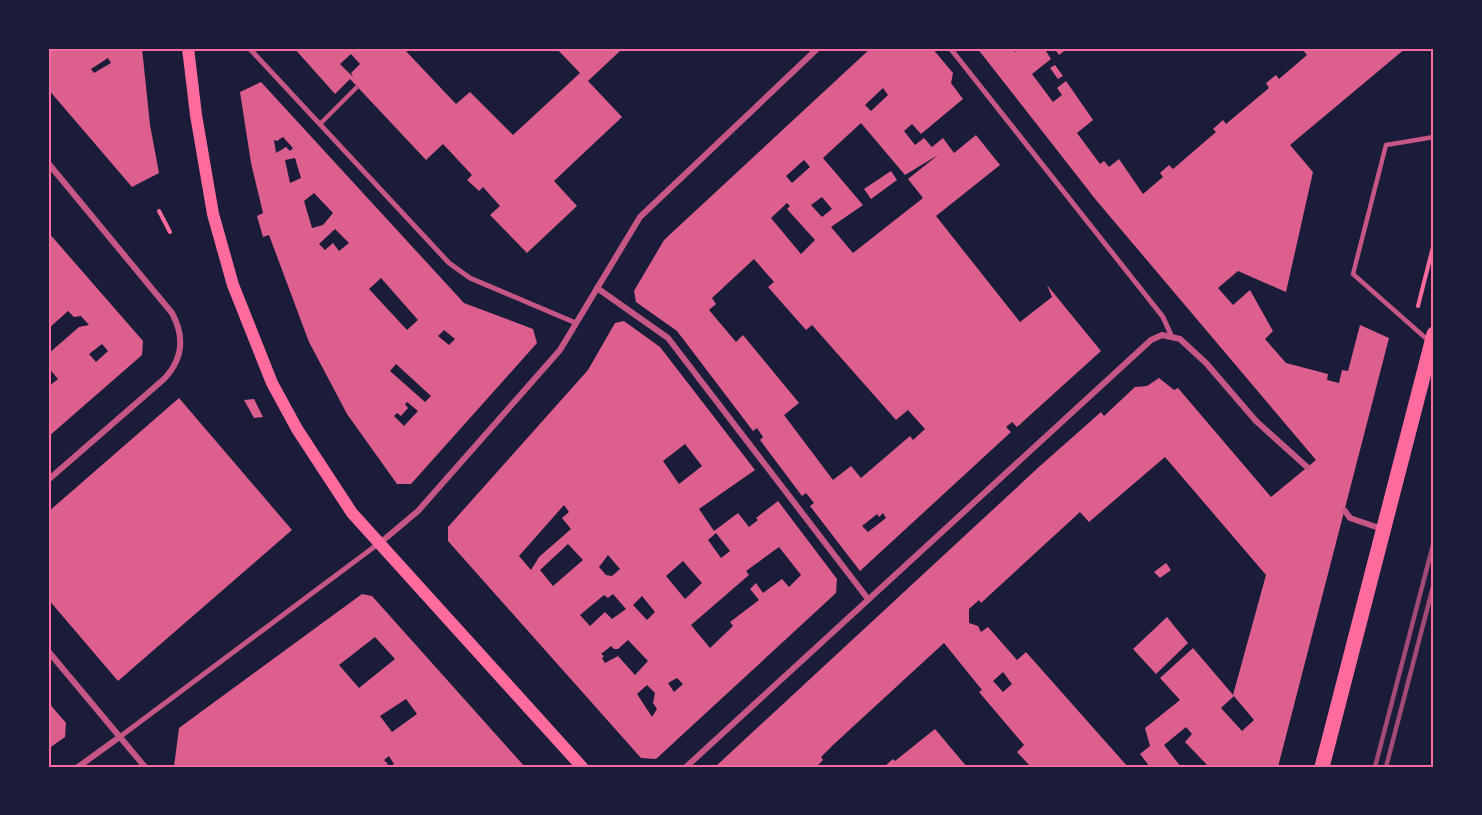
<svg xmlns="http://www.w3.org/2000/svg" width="1482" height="815" font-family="'Sofia Sans Condensed',sans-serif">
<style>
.building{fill:#dd5f8e;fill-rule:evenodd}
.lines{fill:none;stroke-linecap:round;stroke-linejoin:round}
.path{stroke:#ff6b9d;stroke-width:4}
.service{stroke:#c65784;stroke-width:4.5}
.pedestrian{stroke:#c65784;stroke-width:5}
.minor{stroke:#c65784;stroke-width:6}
.secondary{stroke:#ff6b9d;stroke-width:12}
.primary{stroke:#ff6b9d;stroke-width:15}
.rail{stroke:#a44b75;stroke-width:4.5}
.neatline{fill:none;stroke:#ff6b9d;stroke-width:2}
</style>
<rect width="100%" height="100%" fill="#1b1b3a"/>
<g class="building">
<path d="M48,48H142L150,125L159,173L132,187L48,89ZM108,58L111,63L94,73L91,69Z"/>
<path d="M294,48H403L456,104L470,92L513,135L580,73L556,48H617L620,51L588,81L622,117L554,181L577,206L527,253L490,215L500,206L483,187L479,191L467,180L472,175L443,144L426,160L350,79L335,94ZM351,54L360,64L351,73L353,77L340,64Z"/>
<path d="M871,48H932L953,73L951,83L963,99L921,134L912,124L904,131L915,145L924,138L932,147L943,138L954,153L976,135L1000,165L936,216L1020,322L1052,297L1047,285L1101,351L1017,427L1012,422L1006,427L1011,432L860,571L810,506L814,503L806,493L802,496L760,440L763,437L757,428L753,431L677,331L636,302L634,291L664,240ZM883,88L888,95L871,111L865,105ZM861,123L905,175L938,155L908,179L923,198L853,253L831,227L863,205L823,158ZM804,160L810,167L792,183L786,176ZM822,197L832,209L822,217L811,205ZM787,203L790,206L787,209L815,240L801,254L771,218ZM754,259L774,282L768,287L806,330L812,325L896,420L908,410L925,429L913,440L910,436L861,478L851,466L833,480L784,415L799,403L743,335L736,342L709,310L716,304L712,298ZM883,513L886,518L868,532L862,526L877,514L879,517Z"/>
<path d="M977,48H1012L1015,52L1020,48H1044L1051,59L1032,74L1053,102L1062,95L1057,88L1066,81L1093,120L1077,133L1100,164L1104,161L1109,167L1119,159L1143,194L1163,177L1160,173L1169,165L1173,169L1216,132L1213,129L1223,120L1226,124L1269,88L1266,83L1276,75L1279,79L1307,55L1301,48H1406L1290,145L1313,172L1286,292L1238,271L1218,288L1233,305L1250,290L1273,331L1265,339L1286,363L1328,374L1327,380L1339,383L1342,370L1348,371L1360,325L1389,338L1278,767H1209L1185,742L1192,734L1186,727L1164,745L1181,767H1150L1140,754L1150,746L1145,728L1180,700L1160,678L1193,648L1234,696L1221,708L1242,731L1254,720L1233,695L1266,575L1165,457L1089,522L1080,512L981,603L979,600L969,609V623L978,626L981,632L988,627L1017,660L1026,652L1128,767H1031L1017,752L1024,745L979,692L982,690L944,643L833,745L821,757L823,760L816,767H715L1040,466L1101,412L1104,416L1135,387L1147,386L1159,378L1174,390L1178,388L1271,497L1316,460L1096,200ZM1003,672L1012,684L1003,692L993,681Z"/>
<path d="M1054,48H1068L1059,55Z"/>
<path d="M1055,65L1063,76L1058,79L1050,68Z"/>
<path d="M261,82L464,303L533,329L537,343L411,484H397L347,414L309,342L269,235L263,237L257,216L263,213L251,163L240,92ZM283,137L293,148L290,151L286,147L276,153L274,140L277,141ZM295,158L301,178L290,183L285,160ZM314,193L333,213L323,225L312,228L304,201ZM335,229L349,243L339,251L333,243L325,250L319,244ZM381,278L418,320L407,330L369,289ZM444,330L455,339L449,345L438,336ZM396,364L431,396L425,402L390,371ZM407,402L418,411L404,426L394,416L397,413L401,416L408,408L405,404Z"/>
<path d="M891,171L897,180L871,199L864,189Z"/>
<path d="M48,232L143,341L142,355L48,437V387L58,379L48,367V354L79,327L89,325L81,316L74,317L68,311L48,329ZM102,344L108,351L96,362L89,354Z"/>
<path d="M624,321L660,347L755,470L699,509L714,531L738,513L749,527L758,520L756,518L778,501L837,579L836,593L656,759L641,758L448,541V527L588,370L615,323ZM685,444L702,466L679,484L663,461ZM564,505L569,512L562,518L571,529L539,557L531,570L519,556ZM716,533L730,551L721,558L708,540ZM568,544L583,560L553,586L540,570ZM779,547L801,575L789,587L782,579L763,593L756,583L750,589L759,600L730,622L733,626L710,648L691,625L749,575L746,571ZM608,555L620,569L612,576L606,575L599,567ZM683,561L702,583L685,599L666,576ZM613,594L626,609L612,619L605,612L590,626L580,615L604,595L608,598ZM642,596L655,612L647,620L633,605ZM628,640L648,661L635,675L618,656L605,663L602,658L604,656L601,654L611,646L614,649H618ZM677,678L683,684L674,692L668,683ZM647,685L655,693L653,703L657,709L652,717L637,694Z"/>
<path d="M179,398L292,530L118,681L48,599V512Z"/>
<path d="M254,399L263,417L254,418L244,400Z"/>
<path d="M1166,563L1171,570L1160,578L1154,572Z"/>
<path d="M362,594L372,596L525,767H390L394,764L389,756L384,760L388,764L384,767H174L179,728ZM375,637L395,659L359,688L339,665ZM406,699L417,714L392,732L380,716Z"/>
<path d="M1167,617L1188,643L1156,674L1133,649Z"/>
<path d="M48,702L66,723L65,737L48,749Z"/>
<path d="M935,729L967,767H884L893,759L895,761Z"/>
</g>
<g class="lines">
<g class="path">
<path d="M159,211L170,232"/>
<path d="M1418,306L1434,243"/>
</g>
<g class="service">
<path d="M320,124L357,87"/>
<path d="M1429,341L1353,274L1386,145L1434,137"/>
</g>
<g class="pedestrian">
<path d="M249,48L449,263L470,278L576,323"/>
<path d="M950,48L1163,317L1171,335"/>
<path d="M121,736L378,544"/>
</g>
<g class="minor">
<path d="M48,163L172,313C185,337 183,359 164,379L48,480"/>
<path d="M597,288L668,338L868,599"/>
<path d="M1345,511L1350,518L1382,529"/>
<path d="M380,543L418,511L560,350L640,217L818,48"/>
<path d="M48,651L145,767"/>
<path d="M78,767L121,736"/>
<path d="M686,767L1151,340L1162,335L1180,339L1206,363L1256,421L1307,467"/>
</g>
<path class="secondary" d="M188,48L196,115L213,214L233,285L272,383L297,429L352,513L582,767"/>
<path class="primary" d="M1322,767L1434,334"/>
<g class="rail">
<path d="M1375,767L1434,541"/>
<path d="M1386,767L1434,583"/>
</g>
</g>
<rect width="1482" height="815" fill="none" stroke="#1b1b3a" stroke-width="99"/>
<rect x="50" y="50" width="1382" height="716" class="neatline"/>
</svg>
